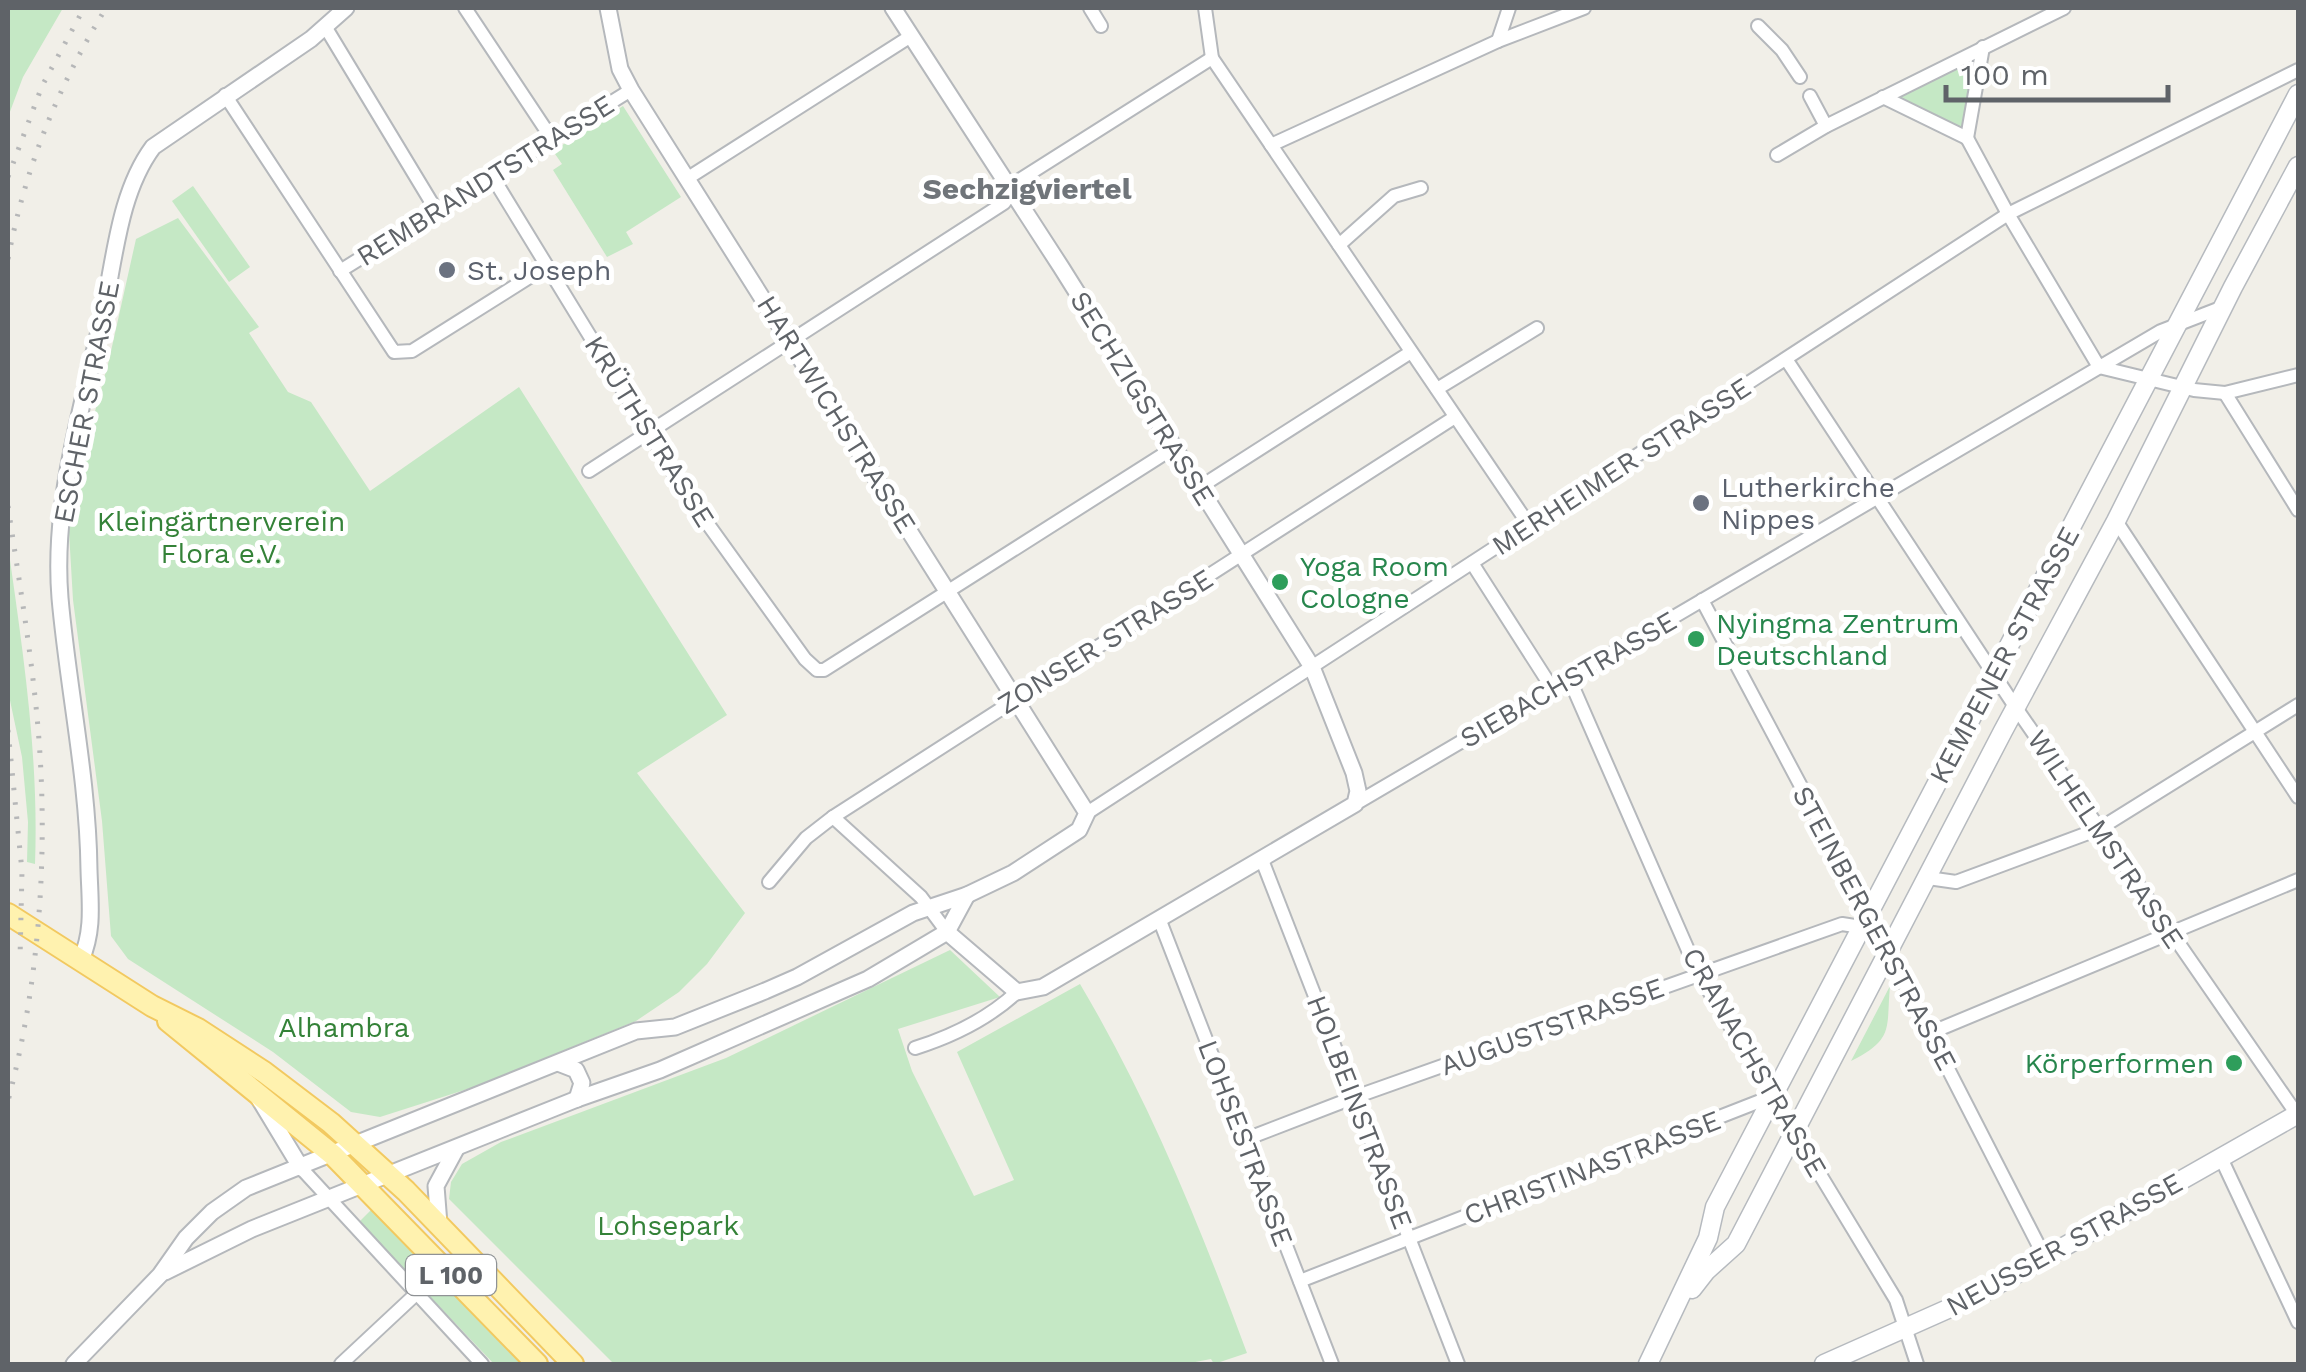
<svg xmlns="http://www.w3.org/2000/svg" width="2306" height="1372" font-family="'Work Sans',sans-serif">
<style>
.green{fill:#c5e8c5}
.lines{fill:none;stroke-linecap:round;stroke-linejoin:round}
.minor-casing{stroke:#b5b8bc;stroke-width:16}
.tertiary-casing{stroke:#b5b8bc;stroke-width:19}
.secondary-casing{stroke:#b6babf;stroke-width:21}
.primary-casing{stroke:#f2c960;stroke-width:24}
.minor{stroke:#fff;stroke-width:12}
.tertiary{stroke:#fff;stroke-width:15}
.secondary{stroke:#fff;stroke-width:18}
.primary{stroke:#fff2af;stroke-width:20}
.rail{stroke:#b6b7b8;stroke-width:5;stroke-dasharray:2.5 12;stroke-linecap:butt}
.worship-dot{fill:#6b7280;stroke:#fff;stroke-width:4}
.leisure-dot{fill:#2e9e5b;stroke:#fff;stroke-width:4}
.labels{text-anchor:middle;stroke-width:10;stroke-linejoin:round;paint-order:stroke}
.shield{fill:#fff;stroke:#8f9295;stroke-width:2.5}
.shield-label{font-size:25px;font-weight:bold;fill:#5f6368}
.street-label{font-size:28px;fill:#5f6368;stroke:#fff}
.worship-label{font-size:28px;fill:#5b616d;stroke:#fff;text-anchor:start}
.park-label{font-size:28px;fill:#348238;stroke:#fff}
.leisure-label{font-size:28px;fill:#27864d;stroke:#fff;text-anchor:start}
.neighbourhood-label{font-size:30px;font-weight:bold;fill:#70757a;stroke:#fff}
</style>
<rect width="100%" height="100%" fill="#f1efe8"/>
<g class="green">
<path d="M8,8H63L23,77L8,117Z"/>
<path d="M1976,57L1962,129L1897,96Z"/>
<path d="M623,106L681,197L626,232L633,244L607,257L553,170L562,164L553,151Z"/>
<path d="M193,186L250,267L229,282L172,201Z"/>
<path d="M178,218L259,327L249,333L288,392L311,402L370,491L519,387L727,715L637,773L745,913L707,964L679,992L636,1021L477,1086L380,1117L351,1112L273,1052L128,959L111,936L102,821L73,600L69,532L74,488L109,360L136,239Z"/>
<path d="M8,546C23,652 39,756 35,864L27,862L28,822L22,757L8,691Z"/>
<path d="M950,950L1000,997L898,1029L912,1071L974,1196L1014,1180L957,1052L1080,984C1149,1100 1200,1226 1247,1353L1214,1364L1211,1359L1185,1364H614L449,1199L451,1182L462,1164L501,1142L726,1058Z"/>
<path d="M1890,986C1886,1028 1895,1039 1851,1061Z"/>
<path d="M373,1208L523,1364H494L359,1222Z"/>
</g>
<g class="lines">
<g class="minor-casing">
<g id="minor">
<path d="M465,8L552,139"/>
<path d="M1090,8L1101,26"/>
<path d="M1205,8L1212,58L1529,525"/>
<path d="M1758,26L1782,50L1800,77"/>
<path d="M326,28L436,210"/>
<path d="M1498,41L1509,8"/>
<path d="M225,95L394,352L412,351L547,266"/>
<path d="M1810,96L1826,126"/>
<path d="M1883,97L1967,138"/>
<path d="M1967,138L2008,214L2099,367L2194,390L2225,393L2298,375"/>
<path d="M1967,138L1983,47"/>
<path d="M1271,145L1498,41L1584,8"/>
<path d="M1777,155L1826,126L2064,8"/>
<path d="M492,176L687,495L805,659L817,670H824L1175,447"/>
<path d="M688,178L911,36"/>
<path d="M1339,245L1394,196L1421,188"/>
<path d="M340,271L631,90"/>
<path d="M1786,359L2016,708L2298,1116"/>
<path d="M1437,389L1537,328"/>
<path d="M2225,393L2298,510"/>
<path d="M589,471L1004,203L1021,179L1212,58"/>
<path d="M1200,487L1411,352"/>
<path d="M2116,521L2298,797"/>
<path d="M1472,563L1552,688"/>
<path d="M1702,600L1863,903L2045,1258"/>
<path d="M1569,678L1698,973L1896,1300L1917,1364"/>
<path d="M1355,804L2161,331L2223,307"/>
<path d="M1087,813L2008,214L2298,70"/>
<path d="M833,817L921,897L947,932"/>
<path d="M1262,860L1458,1364"/>
<path d="M1928,878L1956,882L2099,829L2298,705"/>
<path d="M769,882L806,838L833,817L1455,417"/>
<path d="M1160,921L1332,1364"/>
<path d="M1930,1033L2298,880"/>
<path d="M915,1048C953,1036 988,1019 1017,992"/>
<path d="M1246,1139L1355,1097L1842,924L1861,927"/>
<path d="M2221,1158L2298,1322"/>
<path d="M301,1168L482,1364"/>
<path d="M1300,1281L1773,1096"/>
<path d="M341,1364L416,1294"/>
</g>
</g>
<g class="tertiary-casing">
<g id="tertiary">
<path d="M893,8L1061,267L1312,667L1354,773L1358,791L1355,804L1043,987L1017,992L947,932"/>
<path d="M81,960C94,930 90,903 89,870C88,778 68,689 60,598C52,501 83,407 103,313C115,258 119,193 153,147L311,39L346,8"/>
<path d="M558,1063L576,1070L582,1083L577,1099"/>
<path d="M258,1097L301,1168"/>
<path d="M439,1224L436,1186L456,1149"/>
<path d="M165,1272L252,1229L577,1099L660,1070L868,979L947,932L967,895"/>
<path d="M74,1364L160,1275L186,1238L212,1212L246,1188L636,1031L675,1027L765,991L797,977L913,913L967,895L1013,873L1079,830L1087,813L631,90L620,69L608,8"/>
</g>
</g>
<g class="secondary-casing">
<g id="secondary">
<path d="M1692,1289L1706,1271L1736,1244L2003,731L2116,521L2233,287L2298,166"/>
<path d="M1648,1364L1708,1238L1715,1207L2298,94"/>
<path d="M1824,1364L1977,1296L2298,1114"/>
</g>
</g>
<g class="primary-casing">
<g id="primary">
<path d="M8,914L152,1006L198,1029L264,1072L331,1123L406,1191L573,1364"/>
<path d="M168,1021L333,1155L537,1364"/>
</g>
</g>
<use href="#minor" class="minor"/>
<use href="#tertiary" class="tertiary"/>
<use href="#secondary" class="secondary"/>
<use href="#primary" class="primary"/>
<g class="rail">
<path d="M8,177L42,86L84,8"/>
<path d="M8,259C25,168 58,86 106,8"/>
<path d="M8,506C21,595 37,684 41,773C46,882 36,995 8,1101"/>
<path d="M8,730L22,871L20,959"/>
</g>
</g>
<g class="worship-dot">
<circle cx="447" cy="270" r="10"/>
<circle cx="1701" cy="503" r="10"/>
</g>
<g class="leisure-dot">
<circle cx="1280" cy="582" r="10"/>
<circle cx="1696" cy="639" r="10"/>
<circle cx="2234" cy="1063" r="10"/>
</g>
<g class="labels">
<rect class="shield" x="406" y="1255" width="90" height="40" rx="8"/>
<g class="shield-label">
<text x="451" y="1284">L 100</text>
</g>
<g class="street-label">
<text transform="translate(485 180) rotate(-32)" y="10">REMBRANDTSTRASSE</text>
<text transform="translate(1143 398) rotate(58)" y="10">SECHZIGSTRASSE</text>
<text transform="translate(86 402) rotate(-79)" y="10">ESCHER STRASSE</text>
<text transform="translate(837 414) rotate(58)" y="10">HARTWICHSTRASSE</text>
<text transform="translate(650 431) rotate(58)" y="10">KRÜTHSTRASSE</text>
<text transform="translate(1621 466) rotate(-33)" y="10">MERHEIMER STRASSE</text>
<text transform="translate(1105 641) rotate(-32)" y="10">ZONSER STRASSE</text>
<text transform="translate(2004 655) rotate(-62)" y="10">KEMPENER STRASSE</text>
<text transform="translate(1568 679) rotate(-30)" y="10">SIEBACHSTRASSE</text>
<text transform="translate(2106 839) rotate(56)" y="10">WILHELMSTRASSE</text>
<text transform="translate(1875 928) rotate(62)" y="10">STEINBERGERSTRASSE</text>
<text transform="translate(1552 1026) rotate(-20)" y="10">AUGUSTSTRASSE</text>
<text transform="translate(1755 1062) rotate(60)" y="10">CRANACHSTRASSE</text>
<text transform="translate(1360 1112) rotate(69)" y="10">HOLBEINSTRASSE</text>
<text transform="translate(1246 1143) rotate(69)" y="10">LOHSESTRASSE</text>
<text transform="translate(1592 1167) rotate(-21)" y="10">CHRISTINASTRASSE</text>
<text transform="translate(2064 1244) rotate(-29)" y="10">NEUSSER STRASSE</text>
</g>
<g class="worship-label">
<text x="467" y="280">St. Joseph</text>
<text x="1721" y="497">Lutherkirche<tspan x="1721" dy="32">Nippes</tspan></text>
</g>
<g class="park-label">
<text x="221" y="531">Kleingärtnerverein<tspan x="221" dy="32">Flora e.V.</tspan></text>
<text x="344" y="1037">Alhambra</text>
<text x="668" y="1235">Lohsepark</text>
</g>
<g class="leisure-label">
<text x="1300" y="576">Yoga Room<tspan x="1300" dy="32">Cologne</tspan></text>
<text x="1716" y="633">Nyingma Zentrum<tspan x="1716" dy="32">Deutschland</tspan></text>
<text x="2214" y="1073" text-anchor="end">Körperformen</text>
</g>
<g class="neighbourhood-label">
<text x="1027" y="199">Sechzigviertel</text>
</g>
</g>
<rect width="2306" height="1372" fill="none" stroke="#5f6368" stroke-width="20"/>
<path d="M1946 85v15h222v-15" fill="none" stroke="#5f6368" stroke-width="5"/>
<text x="1961" y="85" font-size="30" fill="#5f6368" stroke="#ffffff" stroke-width="8" paint-order="stroke">100 m</text>
</svg>
